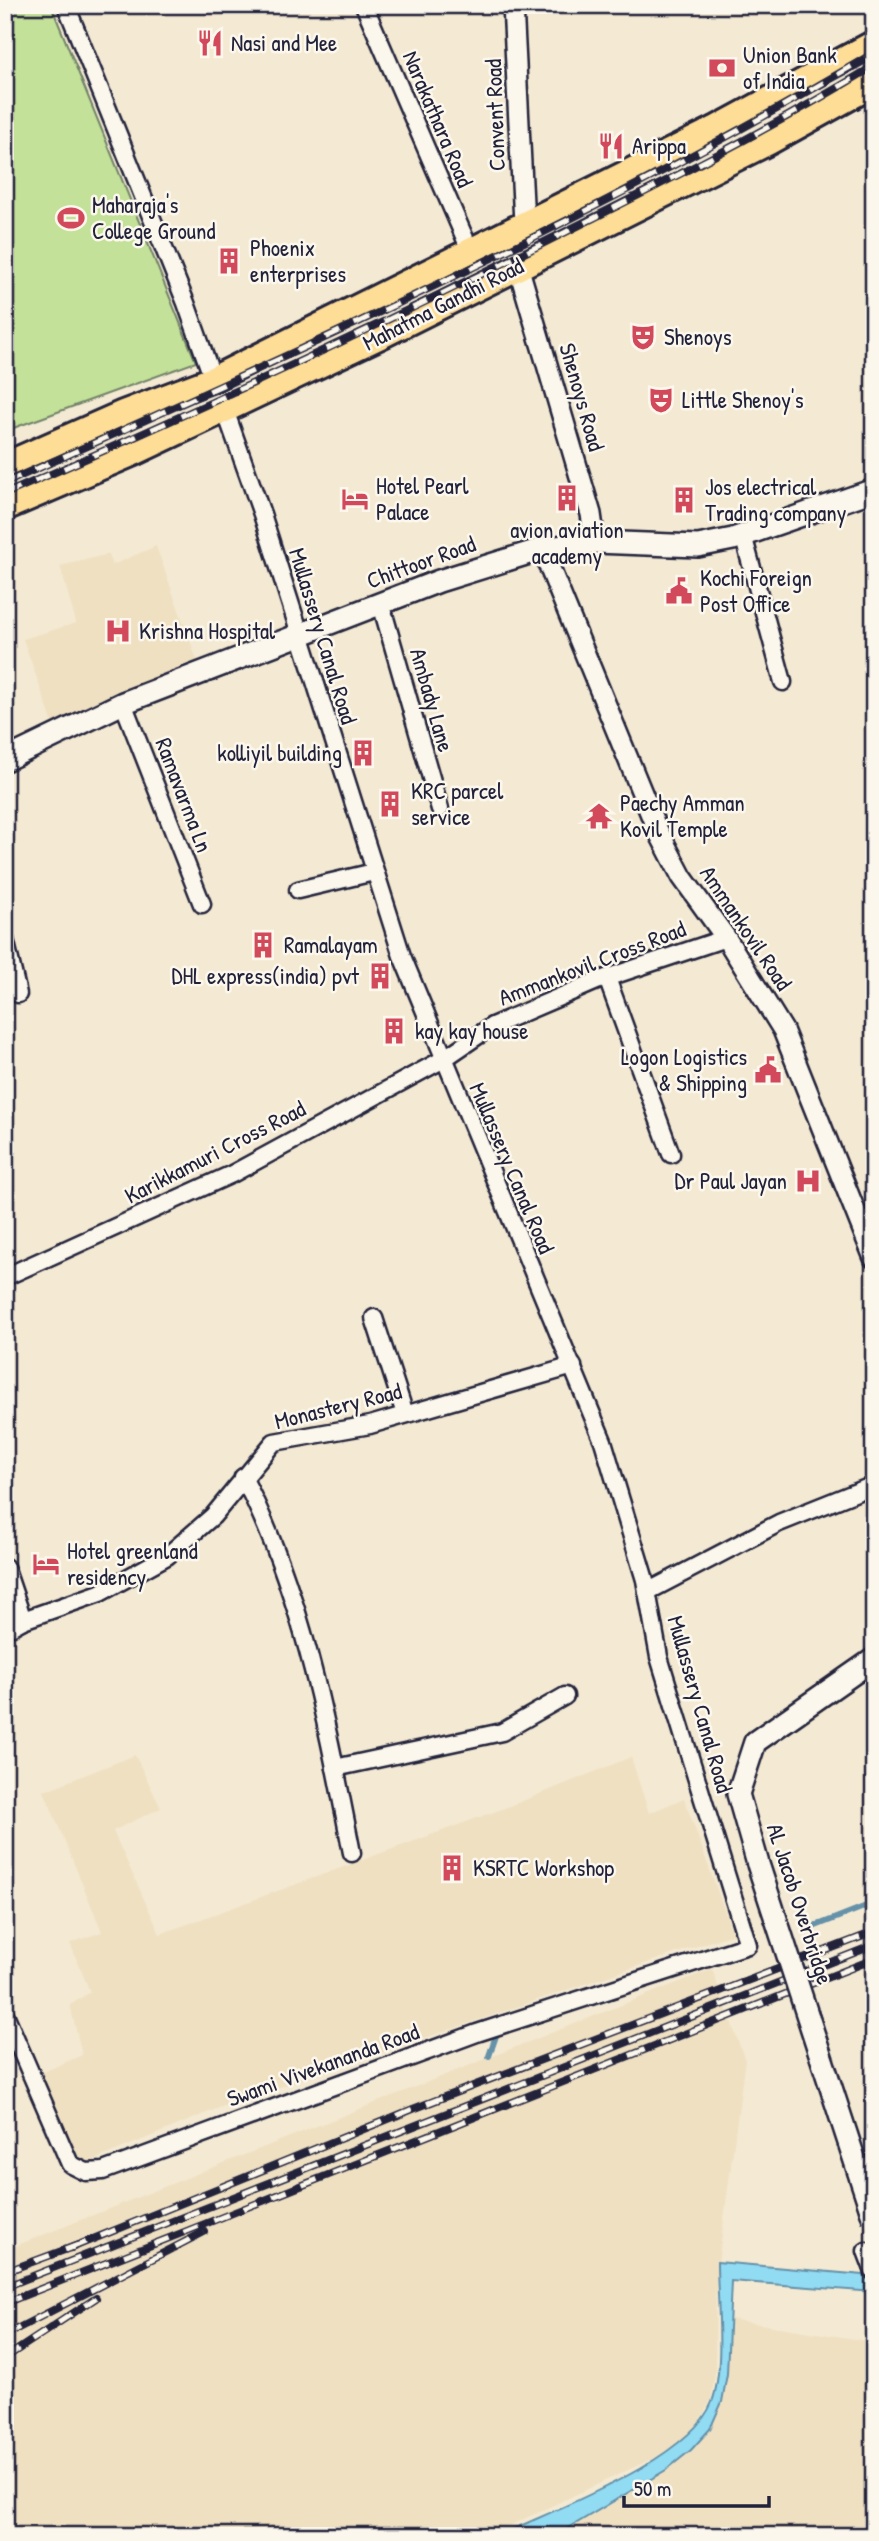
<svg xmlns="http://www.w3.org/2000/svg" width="879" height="2541" font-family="'Patrick Hand',sans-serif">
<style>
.built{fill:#efe0c2}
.green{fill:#c3e198;stroke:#72826a;stroke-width:2}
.water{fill:#91dbf3;stroke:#6591a9;stroke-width:2}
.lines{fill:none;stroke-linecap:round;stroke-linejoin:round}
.stream{stroke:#6591a9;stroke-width:6}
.minor-casing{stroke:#22223b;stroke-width:21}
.tertiary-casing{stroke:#22223b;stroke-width:24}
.secondary-casing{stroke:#22223b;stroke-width:26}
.primary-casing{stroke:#22223b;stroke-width:30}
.minor{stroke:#fbf7ec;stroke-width:16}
.tertiary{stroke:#fbf7ec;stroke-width:19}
.secondary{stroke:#fbf7ec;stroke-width:21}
.primary{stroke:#fedd96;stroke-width:24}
.rail-casing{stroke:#22223b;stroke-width:8}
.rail{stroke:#fbf7ec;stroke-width:5;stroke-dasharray:16;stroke-linecap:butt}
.secondary-bridge-casing{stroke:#22223b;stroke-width:26;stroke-linecap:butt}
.secondary-bridge{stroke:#fbf7ec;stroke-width:21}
.labels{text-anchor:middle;stroke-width:5;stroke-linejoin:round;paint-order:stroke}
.poi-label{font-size:23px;fill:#22223b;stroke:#fbf7ec;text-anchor:start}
.street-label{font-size:23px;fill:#22223b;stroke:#fbf7ec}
</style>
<rect width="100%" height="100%" fill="#f4ead3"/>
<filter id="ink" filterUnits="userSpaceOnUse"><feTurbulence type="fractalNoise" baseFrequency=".0143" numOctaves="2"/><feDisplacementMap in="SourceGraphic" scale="14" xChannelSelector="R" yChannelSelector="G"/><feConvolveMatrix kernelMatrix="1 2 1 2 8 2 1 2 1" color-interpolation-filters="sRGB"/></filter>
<g filter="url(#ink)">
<g class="built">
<path d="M156,546L198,663L54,727L23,639L76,623L60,566L109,554L112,565Z"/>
<path d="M135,1755L161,1808L113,1831L160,1934L510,1806L631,1757L649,1813L684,1798L733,1934L224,2106L87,2163L72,2158L41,2073L82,2055L70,2005L90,1992L70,1943L102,1932L44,1791Z"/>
<path d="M712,1969L745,2060L716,2280L715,2374L711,2400L699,2422L682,2441L656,2457L494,2533L471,2536H5V2250Z"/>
<path d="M729,2319L874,2342V2536H555L666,2470L691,2450L710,2429L722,2402L727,2374Z"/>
</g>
<path class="green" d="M5,5H51L196,362L5,431Z"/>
<path class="water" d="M717,2262L864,2275L874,2278V2292L731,2281L727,2374L722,2402L710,2429L691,2450L666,2470L555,2536H498C555,2509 690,2460 712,2402C725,2368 717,2300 717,2262Z"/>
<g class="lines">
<g class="stream">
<path d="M808,1929L874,1903"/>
<path d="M489,2056L497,2033"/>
</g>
<g class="minor-casing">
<g id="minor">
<path d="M66,5L186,303L213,379"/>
<path d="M364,5L470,250"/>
<path d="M743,535L783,682"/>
<path d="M381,604L440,809"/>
<path d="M123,703L202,904"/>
<path d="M298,890L374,872"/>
<path d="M5,939L18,994"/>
<path d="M607,978L671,1154"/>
<path d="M5,1277L232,1174L442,1060L492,1026L597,981L726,938"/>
<path d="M374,1318L405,1414"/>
<path d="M243,1477C303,1593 327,1726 352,1853"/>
<path d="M5,1567L23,1620"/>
<path d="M647,1592L779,1523L874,1485"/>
<path d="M5,1630L23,1620L100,1593L167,1556L213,1516L274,1442L370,1425L573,1366"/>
<path d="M335,1768L502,1732L565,1696"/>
<path d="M5,2014L70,2164L86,2172L103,2171L477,2033L748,1945L659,1657L645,1580L603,1441L402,956L262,514L225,410"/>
<path d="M874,2254L866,2251L874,2272"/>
</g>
</g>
<g class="tertiary-casing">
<g id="tertiary">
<path d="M513,5L524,223"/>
<path d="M518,266L591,514L595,542"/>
<path d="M542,549L656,827L682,877L726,938L783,1030L874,1258"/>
</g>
</g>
<g class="secondary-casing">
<g id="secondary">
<path d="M5,760L123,703L439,581L542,549L595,542L698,546L733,539L874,490"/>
<path d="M758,1864L738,1794L755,1742L874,1659"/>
</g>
</g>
<g class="primary-casing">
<g id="primary">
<path d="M5,465L123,413L213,379L715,129L874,43"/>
<path d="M5,508L134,453L385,334L769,142L874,84"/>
</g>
</g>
<use href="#minor" class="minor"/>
<use href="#tertiary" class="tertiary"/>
<use href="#secondary" class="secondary"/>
<use href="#primary" class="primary"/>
<g class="rail-casing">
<g id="rail">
<path d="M5,483C300,351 596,218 874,53"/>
<path d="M5,494C195,412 382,325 566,232C671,179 774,127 874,66"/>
<path d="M71,2248L413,2109L874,1932"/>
<path d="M5,2272L78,2245"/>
<path d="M5,2287L874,1945"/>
<path d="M5,2303L874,1959"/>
<path d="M5,2335L204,2232"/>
<path d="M5,2358L96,2298"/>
</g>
</g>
<use href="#rail" class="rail"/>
<g class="secondary-bridge-casing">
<path id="secondary-bridge" d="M758,1864L874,2219"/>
</g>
<use href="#secondary-bridge" class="secondary-bridge"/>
</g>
</g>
<defs>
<g id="restaurant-bare" transform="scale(2.1)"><path d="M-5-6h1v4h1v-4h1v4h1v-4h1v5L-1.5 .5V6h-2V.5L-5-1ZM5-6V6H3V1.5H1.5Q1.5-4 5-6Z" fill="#d1495b" stroke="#fbf7ec" stroke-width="2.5" paint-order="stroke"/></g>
<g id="bank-bare" transform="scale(2.1)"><path d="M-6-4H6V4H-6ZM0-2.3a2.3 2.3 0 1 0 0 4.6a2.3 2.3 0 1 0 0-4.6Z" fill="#d1495b" stroke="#fbf7ec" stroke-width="2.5" paint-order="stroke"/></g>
<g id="stadium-bare" transform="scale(2.1)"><path d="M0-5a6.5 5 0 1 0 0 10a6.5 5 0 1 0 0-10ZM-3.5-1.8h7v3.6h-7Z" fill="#d1495b" stroke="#fbf7ec" stroke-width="2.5" paint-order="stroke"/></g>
<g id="building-bare" transform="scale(2.1)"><path d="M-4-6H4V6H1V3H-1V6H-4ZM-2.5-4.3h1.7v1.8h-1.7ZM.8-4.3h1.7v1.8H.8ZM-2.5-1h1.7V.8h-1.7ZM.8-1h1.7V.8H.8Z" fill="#d1495b" stroke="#fbf7ec" stroke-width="2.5" paint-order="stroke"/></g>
<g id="theatre-bare" transform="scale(2.1)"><path d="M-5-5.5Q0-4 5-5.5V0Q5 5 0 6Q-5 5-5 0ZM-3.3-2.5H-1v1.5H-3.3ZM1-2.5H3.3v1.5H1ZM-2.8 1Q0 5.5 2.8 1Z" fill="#d1495b" stroke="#fbf7ec" stroke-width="2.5" paint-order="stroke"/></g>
<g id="hotel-bare" transform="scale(2.1)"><path d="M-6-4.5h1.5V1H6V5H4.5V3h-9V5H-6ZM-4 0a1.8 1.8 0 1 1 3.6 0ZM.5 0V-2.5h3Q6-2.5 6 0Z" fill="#d1495b" stroke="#fbf7ec" stroke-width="2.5" paint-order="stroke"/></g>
<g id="civic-bare" transform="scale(2.1)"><path d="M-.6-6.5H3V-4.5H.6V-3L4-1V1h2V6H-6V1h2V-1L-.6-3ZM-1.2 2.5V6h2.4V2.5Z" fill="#d1495b" stroke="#fbf7ec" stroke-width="2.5" paint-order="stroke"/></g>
<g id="hospital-bare" transform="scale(2.1)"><path d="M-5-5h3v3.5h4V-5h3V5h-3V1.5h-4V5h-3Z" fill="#d1495b" stroke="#fbf7ec" stroke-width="2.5" paint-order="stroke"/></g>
<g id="temple-bare" transform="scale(2.1)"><path d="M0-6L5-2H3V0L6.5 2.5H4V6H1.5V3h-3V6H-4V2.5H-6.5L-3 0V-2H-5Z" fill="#d1495b" stroke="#fbf7ec" stroke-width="2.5" paint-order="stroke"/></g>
</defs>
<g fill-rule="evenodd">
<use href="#restaurant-bare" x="210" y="43"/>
<use href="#bank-bare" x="722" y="68"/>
<use href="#restaurant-bare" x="611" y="146"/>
<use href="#stadium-bare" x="71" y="218"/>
<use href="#building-bare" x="229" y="261"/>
<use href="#theatre-bare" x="643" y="337"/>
<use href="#theatre-bare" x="661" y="400"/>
<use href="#building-bare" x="567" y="498"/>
<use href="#hotel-bare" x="355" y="499"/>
<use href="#building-bare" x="684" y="500"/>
<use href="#civic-bare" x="679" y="591"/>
<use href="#hospital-bare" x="118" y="631"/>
<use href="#building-bare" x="363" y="753"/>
<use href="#building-bare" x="390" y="804"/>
<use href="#temple-bare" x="599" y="816"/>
<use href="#building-bare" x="263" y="945"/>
<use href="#building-bare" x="380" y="976"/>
<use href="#building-bare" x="394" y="1031"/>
<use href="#civic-bare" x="768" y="1070"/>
<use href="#hospital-bare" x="808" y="1181"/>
<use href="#hotel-bare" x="46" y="1564"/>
<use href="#building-bare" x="452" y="1868"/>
</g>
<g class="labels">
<g class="poi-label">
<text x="231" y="51">Nasi and Mee</text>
<text x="743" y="63">Union Bank<tspan x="743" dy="26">of India</tspan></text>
<text x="632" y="154">Arippa</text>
<text x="92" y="213">Maharaja's<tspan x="92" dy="26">College Ground</tspan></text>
<text x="250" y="256">Phoenix<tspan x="250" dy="26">enterprises</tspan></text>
<text x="664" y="345">Shenoys</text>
<text x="682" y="408">Little Shenoy's</text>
<text x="376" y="494">Hotel Pearl<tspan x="376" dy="26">Palace</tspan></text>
<text x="705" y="495">Jos electrical<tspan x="705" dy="26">Trading company</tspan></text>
<text x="567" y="538" text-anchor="middle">avion aviation<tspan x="567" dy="26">academy</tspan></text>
<text x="700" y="586">Kochi Foreign<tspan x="700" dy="26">Post Office</tspan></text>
<text x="139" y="639">Krishna Hospital</text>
<text x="342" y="761" text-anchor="end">kolliyil building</text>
<text x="411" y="799">KRC parcel<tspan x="411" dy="26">service</tspan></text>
<text x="620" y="811">Paechy Amman<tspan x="620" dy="26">Kovil Temple</tspan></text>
<text x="284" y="953">Ramalayam</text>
<text x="359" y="984" text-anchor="end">DHL express(india) pvt</text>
<text x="415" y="1039">kay kay house</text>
<text x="747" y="1065" text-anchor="end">Logon Logistics<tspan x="747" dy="26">&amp; Shipping</tspan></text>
<text x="787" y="1189" text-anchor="end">Dr Paul Jayan</text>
<text x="67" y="1559">Hotel greenland<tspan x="67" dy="26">residency</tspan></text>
<text x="473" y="1876">KSRTC Workshop</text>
</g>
<g class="street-label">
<text transform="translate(495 115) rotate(-92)" y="8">Convent Road</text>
<text transform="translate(438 119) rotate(67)" y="8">Narakathara Road</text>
<text transform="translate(443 304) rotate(-27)" y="8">Mahatma Gandhi Road</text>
<text transform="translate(582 397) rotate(74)" y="8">Shenoys Road</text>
<text transform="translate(421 562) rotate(-20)" y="8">Chittoor Road</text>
<text transform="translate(323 636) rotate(73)" y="8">Mullassery Canal Road</text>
<text transform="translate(432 700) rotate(74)" y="8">Ambady Lane</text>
<text transform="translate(184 795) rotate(69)" y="8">Ramavarma Ln</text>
<text transform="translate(746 928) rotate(56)" y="8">Ammankovil Road</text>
<text transform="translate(592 963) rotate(-21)" y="8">Ammankovil Cross Road</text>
<text transform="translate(215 1152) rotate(-27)" y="8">Karikkamuri Cross Road</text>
<text transform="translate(512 1168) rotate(67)" y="8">Mullassery Canal Road</text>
<text transform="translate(338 1406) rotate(-14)" y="8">Monastery Road</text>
<text transform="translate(700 1704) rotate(74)" y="8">Mullassery Canal Road</text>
<text transform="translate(800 1904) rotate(72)" y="8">AL Jacob Overbridge</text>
<text transform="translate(323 2065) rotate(-20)" y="8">Swami Vivekananda Road</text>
</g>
</g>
<rect width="879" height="2541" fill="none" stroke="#fbf7ec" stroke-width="28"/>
<rect x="14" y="14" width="851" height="2513" fill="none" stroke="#22223b" stroke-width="2.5" filter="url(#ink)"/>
<path d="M624 2496v10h145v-10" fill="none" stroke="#22223b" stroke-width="3.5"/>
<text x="634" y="2496" font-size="21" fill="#22223b" stroke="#fbf7ec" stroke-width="5" paint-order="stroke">50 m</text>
</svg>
